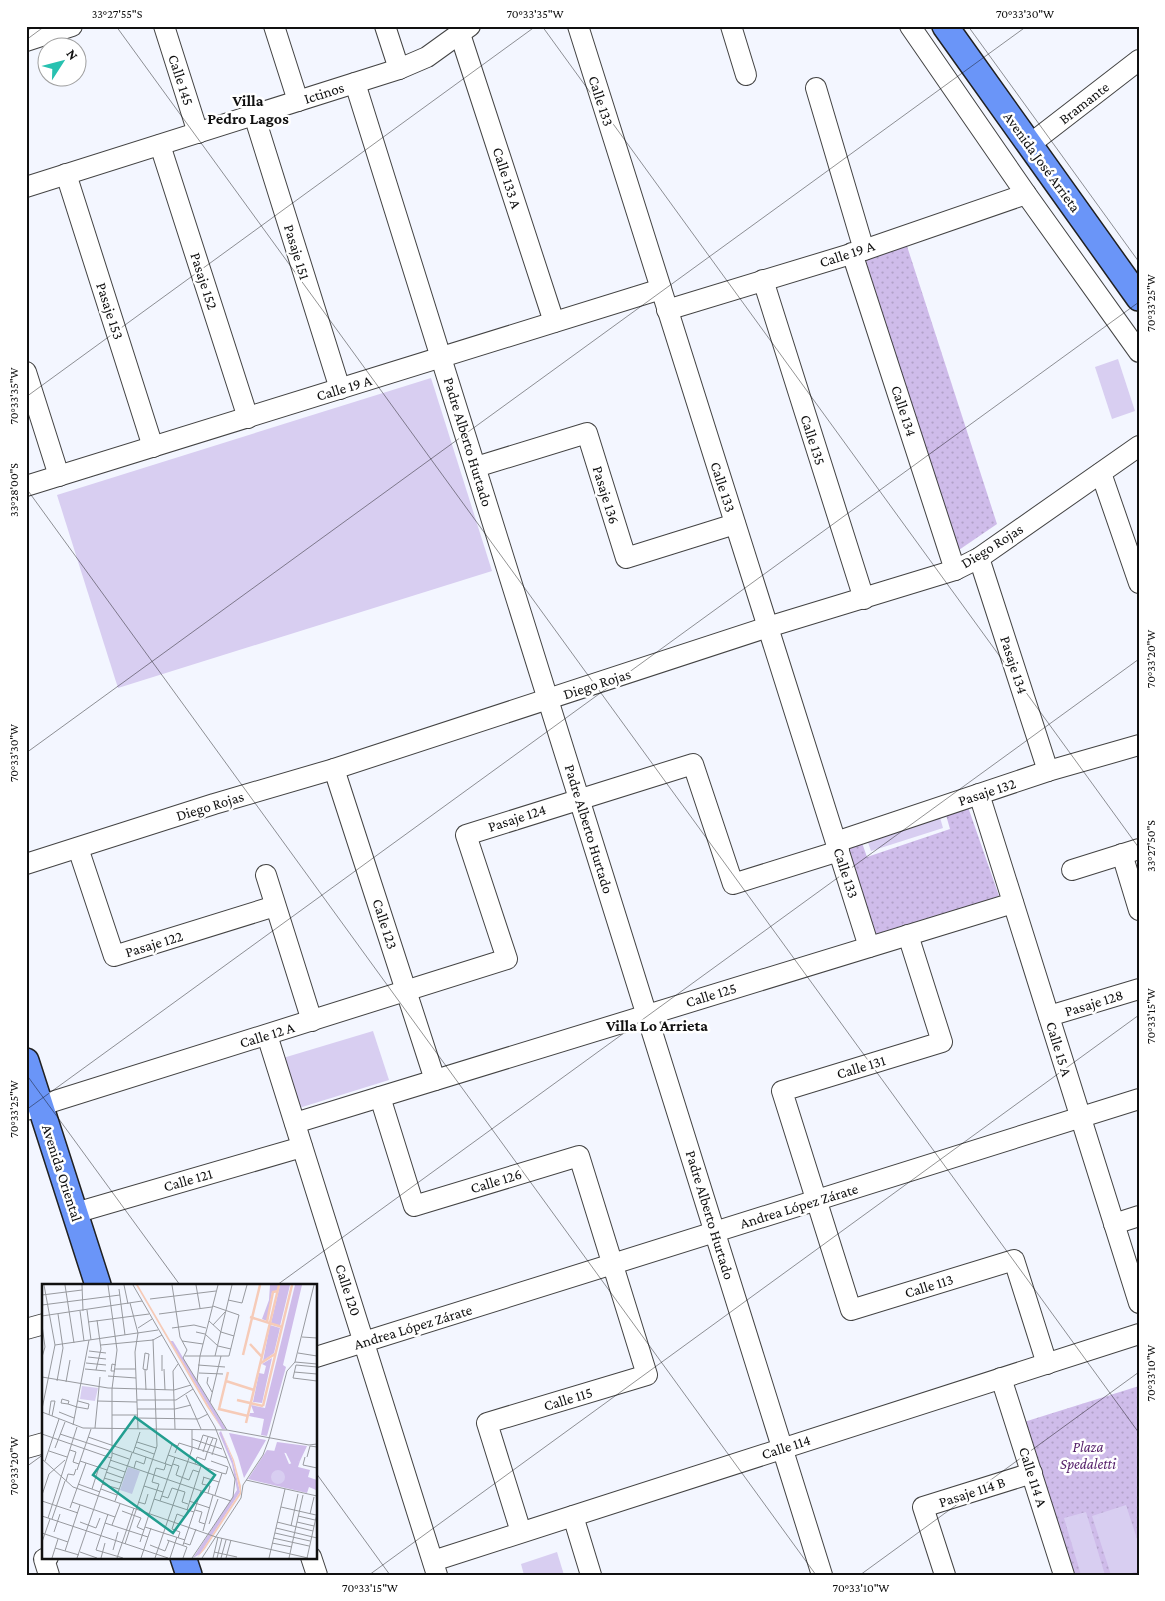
<svg xmlns="http://www.w3.org/2000/svg" width="1165" height="1601" font-family="'Crimson Pro',serif">
<style>
.park{fill:url(#park-dots)}
.pitch{fill:#d8cef1}
.lines{fill:none;stroke-linecap:round;stroke-linejoin:round}
.minor-casing{stroke:#434343;stroke-width:22}
.major-casing{stroke:#212121;stroke-width:28}
.minor{stroke:#fff;stroke-width:20}
.major{stroke:#6a95f8;stroke-width:25}
.ticks{fill:none;stroke:#101010;stroke-width:1;stroke-opacity:0.45}
.labels{text-anchor:middle;stroke-width:5;stroke-linejoin:round;paint-order:stroke}
.street-label{font-size:15px;fill:#101010;stroke:#fff}
.park-label{font-size:15px;font-style:italic;fill:#551f69;stroke:#fff}
.neighbourhood-label{font-size:16px;font-weight:bold;fill:#101010;stroke:#fff}
.inset-river{fill:none;stroke:#f6cbb8;stroke-width:2.5}
.inset-road{fill:none;stroke:#989a9f;stroke-width:1}
.view{fill:#229e90;fill-opacity:0.15;stroke:#229e90;stroke-width:2.5}
.inset-edge{fill:none;stroke:#101010;stroke-width:2.5}
.neatline{fill:none;stroke:#101010;stroke-width:2}
.ticks-label{font-size:12px;text-anchor:middle;fill:#101010}
</style>
<defs>
<pattern id="park-dots" width="8" height="8" patternUnits="userSpaceOnUse" patternTransform="scale(1.25)"><rect width="8" height="8" fill="#cfbcea"/><path d="M2 2h.1M6 6h.1" fill="none" stroke="#b1a1c8" stroke-width="1.8" stroke-linecap="round"/></pattern>
</defs>
<rect width="100%" height="100%" fill="#f3f6ff"/>
<g class="park">
<path d="M906,243L997,524L953,554L858,257Z"/>
<path d="M968,807L999,896L874,939L842,847L861,840L867,857L950,829L946,815Z"/>
<path d="M1139,1386V1575H1073L1024,1422Z"/>
</g>
<g class="pitch">
<path d="M1118,359L1135,411L1112,419L1095,367Z"/>
<path d="M431,378L492,571L118,688L57,495Z"/>
<path d="M939,814L943,828L871,851L866,837Z"/>
<path d="M373,1031L389,1080L299,1108L283,1058Z"/>
<path d="M1126,1505L1139,1545V1571L1126,1575H1111L1092,1516Z"/>
<path d="M1086,1512L1105,1575H1081L1064,1518Z"/>
<path d="M557,1552L564,1575H524L521,1564Z"/>
</g>
<g class="lines">
<g class="minor-casing">
<g id="minor">
<path d="M164,26L198,133"/>
<path d="M274,26L298,101"/>
<path d="M385,26L399,69"/>
<path d="M578,26L869,947"/>
<path d="M731,26L746,75"/>
<path d="M910,26L1026,194L1139,352"/>
<path d="M460,34L554,322"/>
<path d="M26,41L72,26"/>
<path d="M355,83L822,1575"/>
<path d="M816,88L864,250"/>
<path d="M254,115L340,389"/>
<path d="M160,145L248,418"/>
<path d="M1029,145L1139,60"/>
<path d="M66,174L153,447"/>
<path d="M26,187L399,69L427,57L470,26"/>
<path d="M852,253L955,570"/>
<path d="M763,280L864,599"/>
<path d="M667,310L864,250L1026,194"/>
<path d="M26,372L59,476"/>
<path d="M476,467L587,433L626,558L735,524"/>
<path d="M1101,473L1139,583"/>
<path d="M26,486L661,289"/>
<path d="M979,558L1048,771"/>
<path d="M334,769L435,1080"/>
<path d="M979,794L1139,1303"/>
<path d="M836,842L1048,771L1139,745"/>
<path d="M78,848L114,956L275,906"/>
<path d="M1122,854L1139,910"/>
<path d="M26,864L214,804L334,769L768,627L955,570L979,558L1139,446"/>
<path d="M1072,870L1139,849"/>
<path d="M266,875L312,1021"/>
<path d="M908,935L942,1042L782,1091L851,1310L1014,1260L1047,1364"/>
<path d="M1049,1016L1139,989"/>
<path d="M267,1035L437,1575"/>
<path d="M380,1097L414,1206L579,1156L647,1375L487,1423L521,1532"/>
<path d="M26,1110L507,959L466,835L693,764L733,884L839,851"/>
<path d="M295,1123L1013,903"/>
<path d="M75,1213L302,1147"/>
<path d="M1114,1224L1139,1216"/>
<path d="M26,1329L44,1324"/>
<path d="M316,1357L1139,1099"/>
<path d="M1001,1378L1064,1575"/>
<path d="M26,1448L44,1443"/>
<path d="M573,1516L591,1575"/>
<path d="M48,1557L44,1559L49,1575"/>
<path d="M311,1557L317,1575"/>
<path d="M433,1561L1139,1334"/>
<path d="M945,1575L923,1507L1032,1473"/>
</g>
</g>
<g class="major-casing">
<g id="major">
<path d="M945,26L1139,298"/>
<path d="M26,1061L98,1285"/>
<path d="M183,1557L189,1575"/>
</g>
</g>
<use href="#minor" class="minor"/>
<use href="#major" class="major"/>
</g>
<path class="ticks" d="M116,26L1139,1433M542,26L1139,848M968,26L1139,262M26,40L45,26M26,397L536,26M26,488L816,1575M26,753L1027,26M26,1074L180,1285M26,1110L1139,302M277,1285L1139,659M26,1467L44,1454M316,1473L390,1575M369,1575L1139,1015M860,1575L1139,1372"/>
<g class="labels">
<g class="street-label">
<text transform="translate(181 80) rotate(72)" y="5">Calle 145</text>
<text transform="translate(324 93) rotate(-18)" y="5">Ictinos</text>
<text transform="translate(601 101) rotate(72)" y="5">Calle 133</text>
<text transform="translate(1084 103) rotate(-38)" y="5">Bramante</text>
<text transform="translate(1042 162) rotate(54)" y="5">Avenida José Arrieta</text>
<text transform="translate(507 178) rotate(72)" y="5">Calle 133 A</text>
<text transform="translate(297 252) rotate(73)" y="5">Pasaje 151</text>
<text transform="translate(847 254) rotate(-18)" y="5">Calle 19 A</text>
<text transform="translate(204 281) rotate(72)" y="5">Pasaje 152</text>
<text transform="translate(110 311) rotate(72)" y="5">Pasaje 153</text>
<text transform="translate(344 388) rotate(-17)" y="5">Calle 19 A</text>
<text transform="translate(904 411) rotate(72)" y="5">Calle 134</text>
<text transform="translate(813 440) rotate(72)" y="5">Calle 135</text>
<text transform="translate(468 442) rotate(73)" y="5">Padre Alberto Hurtado</text>
<text transform="translate(723 487) rotate(72)" y="5">Calle 133</text>
<text transform="translate(606 495) rotate(73)" y="5">Pasaje 136</text>
<text transform="translate(992 546) rotate(-32)" y="5">Diego Rojas</text>
<text transform="translate(1014 665) rotate(72)" y="5">Pasaje 134</text>
<text transform="translate(597 684) rotate(-18)" y="5">Diego Rojas</text>
<text transform="translate(987 792) rotate(-18)" y="5">Pasaje 132</text>
<text transform="translate(210 806) rotate(-17)" y="5">Diego Rojas</text>
<text transform="translate(517 818) rotate(-18)" y="5">Pasaje 124</text>
<text transform="translate(589 829) rotate(73)" y="5">Padre Alberto Hurtado</text>
<text transform="translate(846 873) rotate(72)" y="5">Calle 133</text>
<text transform="translate(385 924) rotate(72)" y="5">Calle 123</text>
<text transform="translate(154 944) rotate(-17)" y="5">Pasaje 122</text>
<text transform="translate(711 995) rotate(-17)" y="5">Calle 125</text>
<text transform="translate(1094 1003) rotate(-17)" y="5">Pasaje 128</text>
<text transform="translate(267 1035) rotate(-17)" y="5">Calle 12 A</text>
<text transform="translate(1059 1049) rotate(73)" y="5">Calle 15 A</text>
<text transform="translate(861 1067) rotate(-17)" y="5">Calle 131</text>
<text transform="translate(62 1173) rotate(72)" y="5">Avenida Oriental</text>
<text transform="translate(188 1180) rotate(-16)" y="5">Calle 121</text>
<text transform="translate(496 1181) rotate(-17)" y="5">Calle 126</text>
<text transform="translate(799 1206) rotate(-17)" y="5">Andrea López Zárate</text>
<text transform="translate(710 1215) rotate(73)" y="5">Padre Alberto Hurtado</text>
<text transform="translate(929 1286) rotate(-17)" y="5">Calle 113</text>
<text transform="translate(348 1290) rotate(72)" y="5">Calle 120</text>
<text transform="translate(413 1327) rotate(-17)" y="5">Andrea López Zárate</text>
<text transform="translate(568 1399) rotate(-17)" y="5">Calle 115</text>
<text transform="translate(786 1447) rotate(-18)" y="5">Calle 114</text>
<text transform="translate(1033 1477) rotate(72)" y="5">Calle 114 A</text>
<text transform="translate(972 1492) rotate(-18)" y="5">Pasaje 114 B</text>
</g>
<g class="park-label">
<text x="1088" y="1452">Plaza<tspan x="1088" dy="17">Spedaletti</tspan></text>
</g>
<g class="neighbourhood-label">
<text x="248" y="106">Villa<tspan x="248" dy="18">Pedro Lagos</tspan></text>
<text x="657" y="1031">Villa Lo Arrieta</text>
</g>
</g>
<g transform="translate(42 1284)">
<rect width="275" height="275" fill="#f3f6ff"/>
<path d="M228,1H237L236,6L230,8L225,37L220,35L227,16ZM238,1H248L238,42L229,39ZM253,1H260L241,81L244,83L225,152L219,151L222,135L207,132L208,129H212L209,121L223,124ZM228,41L238,44L232,69L221,77ZM230,74L220,119L211,118L217,89L222,90L224,82L220,80Z" fill="#cfbcea"/>
<path d="M128,57H131L184,145H180ZM179,147L191,177L198,208L158,270L151,274L195,206L190,180L177,149ZM187,149L224,156L202,194L196,173ZM225,166L242,168L247,180L258,177L256,183L268,186L266,193L275,196L274,206L267,203L265,209L206,195Z" fill="#cfbcea"/>
<path d="M235,158L265,162L258,177L250,181L244,169L232,168Z" fill="#cfbcea"/>
<path d="M40,102L56,104L53,117L38,115ZM86,183L98,187L90,210L78,206ZM229 193a7 7 0 1 1 14 0a7 7 0 1 1-14 0Z" fill="#d8cef1"/>
<path d="M94,1H96L180,145L165,123ZM179,147L192,176L199,202V210L163,265L155,274L198,208L191,177Z" fill="#f6cbb8"/>
<path class="inset-river" d="M208,33L240,43M225,38L231,8L236,7M208,60L220,73M201,71L218,1M219,79L233,70M186,88L177,125L206,132M184,97L212,106M195,116L221,122M221,122L250,1M204,139L237,1"/>
<path class="inset-road" d="M23,1L32,59M40,1L41,27M82,1L86,20M91,1L173,143L193,195L191,213L150,274M130,1L138,53L145,66L141,74L185,146M154,1L158,24M77,5L83,51M0,11L40,6M108,15L174,7M186,16L200,19L205,1M88,19L96,49L93,68L96,145M0,21L78,11M45,26L49,56M38,27L42,57M117,30L170,23M0,32L100,17M167,37L179,48L192,52M46,38L107,30M0,41L3,63L0,73M171,41L183,28M96,44L110,35M130,44L152,41L164,44M154,48L163,50L176,62L189,65M260,53L275,54M140,57L161,60M13,61L116,46M59,61L111,56L120,51M47,67L64,69M103,69L107,70L105,86L101,85ZM256,69L275,72M143,72H187L197,31L171,22M173,72L190,1M46,73L64,75M253,78L275,80M44,79L64,81M156,81L183,83M275,83L254,81L251,94L275,97M43,85L64,87M73,85H94M122,85L123,106M54,86L59,65L55,36M103,86L104,106M73,87H69L70,80L74,81M120,87V71M252,88L275,90M157,89L181,90M66,92L94,94M0,93L66,104L132,106L149,101M166,93L165,99L170,108M15,97L21,64L16,30M155,97L158,72L176,1M24,98L28,76M144,111L159,145M95,116H134L151,105M55,117L95,118M168,118L179,72M26,120L27,117L20,115L19,119L26,120L35,123L46,125L47,120L36,117M0,125L13,61L2,1M95,125H133L149,121M0,128L41,144L185,146L267,161L275,160M17,128L32,134M7,131L9,117H13L10,132M70,131H95M95,134L156,135L166,130M31,141L47,56M53,144L58,93M133,145L131,87L136,80M0,150L69,174M18,150L70,167M46,153L130,182M150,155L180,165M227,155L245,87L253,78L272,1M95,158L114,164M93,163L112,170M13,164L23,138M28,166L34,168L31,178L37,180M156,166L161,151L175,155L170,171M7,167L25,173M161,168L166,153M70,169L87,175M91,169L98,148M133,169L137,159L185,174M165,169L171,154M126,171L180,189M263,173L261,181L275,184M265,173L268,162L275,163M0,175L31,203L174,253L266,274M68,176L189,217M3,177L17,135M38,177L65,186M169,177L186,183L184,190L180,189M123,180L130,160L136,162M131,180L137,182L134,191L147,196L151,186L157,188M153,180L155,173L163,176L165,169M66,182L83,188M92,184L94,177L102,180L104,173M35,186L49,145M64,188L81,194M161,193L177,198M162,193L160,200L168,202L166,209M62,194L79,199M204,196L275,212M24,197L26,190L32,191L34,185M36,200L58,208M60,200L77,205M102,202L121,208M50,205L57,183M59,205L75,211M0,211L7,190L23,176M173,211L180,189M120,212L126,214L130,204L143,208L140,218L146,220M112,215L152,228M0,217L36,229M73,217L90,169M118,217L133,173M147,217L168,224M30,218L73,233M96,218L103,220L106,210M239,223L274,231M28,224L44,179M145,226L159,182M153,226L160,228L157,238L163,240M80,227L99,234L95,243L102,246M66,230L54,266L81,274M268,230L272,213M0,232L126,274M256,232L273,236M6,234L35,143M10,235L23,197M38,238L54,244L58,234M235,238L271,247M255,238L272,242M63,239L106,253M167,240L176,215M70,241L78,220M249,242L256,210M103,243L143,256M234,244L275,254M161,247L171,211M12,248L18,230M0,249L26,258M233,249L268,257M136,254L138,248L130,245L135,230L143,233L146,226M231,254L267,262M125,256L145,263L141,274M0,258L8,235M98,258L117,200L110,198L114,184L122,186L124,180M142,259L148,261L154,245M230,259L250,263M83,260L115,162L111,55M108,261L123,267L127,257M141,261L159,207M13,264L37,271M71,266L76,248M23,267L38,221M38,268L55,274M172,268L195,273M10,274L16,255M35,274L70,172V105L75,66L66,1M59,274L63,259M75,274L92,224M99,274L109,244M113,274L150,165V146M128,274L135,253M160,274L199,214L201,201L221,171L227,155M171,274L176,253M175,274L180,254M179,274L184,256M184,274L189,256M227,274L243,205M247,274L261,211M265,274L275,229"/>
<path class="view" d="M93,133L173,191L131,249L51,191Z"/>
<rect width="275" height="275" class="inset-edge"/>
</g>
<rect width="1165" height="1601" fill="none" stroke="#ffffff" stroke-width="55"/>
<g transform="translate(62 62) rotate(54)"><circle r="24" fill="#ffffff" stroke="#9f9f9f"/>
<path d="M0-4L9 19L0 12L-9 19Z" fill="#27c1b0"/>
<text y="-8" font-size="14" font-weight="bold" text-anchor="middle" fill="#101010">N</text>
</g>
<rect x="28" y="28" width="1110" height="1546" class="neatline"/>
<g class="ticks-label">
<text x="117" y="18">33°27'55"S</text>
<text x="535" y="18">70°33'35"W</text>
<text x="1025" y="18">70°33'30"W</text>
<text transform="translate(1151 303) rotate(-90)" y="4">70°33'25"W</text>
<text transform="translate(14 396) rotate(-90)" y="4">70°33'35"W</text>
<text transform="translate(14 490) rotate(-90)" y="4">33°28'00"S</text>
<text transform="translate(1151 659) rotate(-90)" y="4">70°33'20"W</text>
<text transform="translate(14 753) rotate(-90)" y="4">70°33'30"W</text>
<text transform="translate(1151 846) rotate(-90)" y="4">33°27'50"S</text>
<text transform="translate(1151 1016) rotate(-90)" y="4">70°33'15"W</text>
<text transform="translate(14 1109) rotate(-90)" y="4">70°33'25"W</text>
<text transform="translate(1151 1373) rotate(-90)" y="4">70°33'10"W</text>
<text transform="translate(14 1466) rotate(-90)" y="4">70°33'20"W</text>
<text x="370" y="1592">70°33'15"W</text>
<text x="861" y="1592">70°33'10"W</text>
</g>
</svg>
